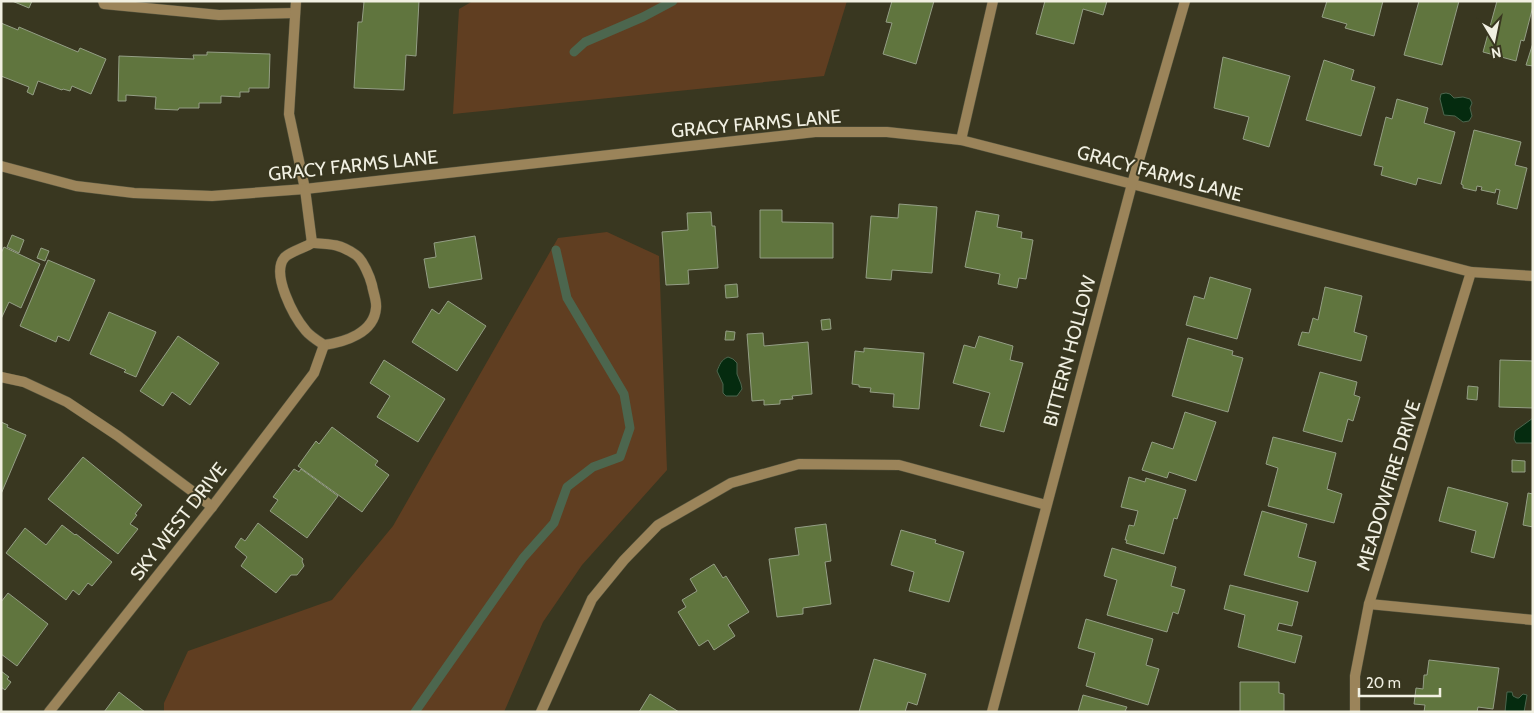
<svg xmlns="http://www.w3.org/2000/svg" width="1534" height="713" font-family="Cabin,sans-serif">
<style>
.green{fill:#603e21}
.water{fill:#052b0f;stroke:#4c664e}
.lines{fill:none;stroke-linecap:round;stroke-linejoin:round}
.stream{stroke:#4c664e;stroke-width:9}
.building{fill:#60753e;stroke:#949e85}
.service-casing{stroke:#56553f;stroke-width:11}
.minor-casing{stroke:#56553f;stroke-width:11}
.tertiary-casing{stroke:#56553f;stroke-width:11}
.service{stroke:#9b845a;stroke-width:10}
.minor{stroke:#9b845a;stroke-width:10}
.tertiary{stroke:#9b845a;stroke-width:10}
.labels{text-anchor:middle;stroke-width:4;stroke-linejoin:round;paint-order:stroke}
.street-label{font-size:19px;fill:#f1f0e2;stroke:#393720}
</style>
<rect width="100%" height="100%" fill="#393720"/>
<g class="green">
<path d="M473,1H847L824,76L453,114L459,9Z"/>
<path d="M607,232L659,256L667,470L582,565L543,622L504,712H164V703L188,651L332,600L393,526L558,238Z"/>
</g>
<g class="water">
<path d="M1446,93L1450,94L1454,98L1463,97L1470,99L1472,103L1470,108L1472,116L1469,121L1463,122L1455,116L1444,115L1440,99L1441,94Z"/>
<path d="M728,357L733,359L737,363V374L741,384L742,389L737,396H726L723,393V384L717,371C720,364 721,360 728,357Z"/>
<path d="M1533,418V443H1516L1514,439L1515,431Z"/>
<path d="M1507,692H1512L1513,696L1517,698H1519L1523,694L1527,695L1524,712H1505Z"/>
</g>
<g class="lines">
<g class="stream">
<path d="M574,52L585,42L643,17L673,1"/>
<path d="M415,712L523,558L554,523L567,487L593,467L620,457L630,428L624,394L567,298L556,250"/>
</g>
</g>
<g class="building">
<path d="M12,1H32L29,8Z"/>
<path d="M419,1L416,56L406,55L404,90L354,88L358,22H362L364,2L358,1Z"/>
<path d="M892,1H934L916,64L883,54L892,23L886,22Z"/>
<path d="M1045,1H1107L1103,15L1083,9L1074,44L1036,34Z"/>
<path d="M1327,1H1383L1374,36L1345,28L1347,24L1322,17Z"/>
<path d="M1419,1H1459L1442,65L1404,55Z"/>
<path d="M1497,1H1533V6L1524,41L1521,40L1516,61L1483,52Z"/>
<path d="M1,23L18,30L19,27L78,52L80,48L106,59L91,94L72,86L70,91L63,89L62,90L38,81L33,95L27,92L29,87L1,76Z"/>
<path d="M1533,43V66L1526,65Z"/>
<path d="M207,52L270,54L269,88H249V92H240V97L221,96V103H199V108H179L178,110L155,109L156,97L126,95V101H118L119,56L194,59L193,55H207Z"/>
<path d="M1223,57L1290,76L1269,147L1243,139L1249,117L1214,108Z"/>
<path d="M1324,60L1354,70L1351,80L1375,87L1361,136L1306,120Z"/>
<path d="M1397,99L1428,108L1424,123L1455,132L1441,184L1418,178L1416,185L1381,175L1383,167L1374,165L1386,117L1392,119Z"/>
<path d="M1474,130L1521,142L1515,165L1527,168L1517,209L1497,204L1500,190L1496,189L1495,193L1481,190L1482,187L1477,186L1476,191L1463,188V185L1461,184Z"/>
<path d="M899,204L937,207L932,273L892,270L891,280L866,278L871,216L898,218Z"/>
<path d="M760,210H782V222L833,223V258H760Z"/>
<path d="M976,211L999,215L997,227L1022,232L1021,238L1033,240L1026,279L1019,278L1017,288L998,284L1000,274L965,267Z"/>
<path d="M711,212L712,226H715L718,268L688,270L689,284L666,285L662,232L688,230L687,213Z"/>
<path d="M12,235L24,240L19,253L7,247Z"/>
<path d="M475,236L482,279L429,288L424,259L436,257L434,243Z"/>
<path d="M4,247L40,264L21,308L9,302L1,319V253Z"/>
<path d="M41,248L49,251L45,261L37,258Z"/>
<path d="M48,260L95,280L69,341L58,336L56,342L20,326Z"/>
<path d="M1210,277L1251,289L1237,339L1186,325L1194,296L1204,299Z"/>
<path d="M737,284L738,297L726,298L725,285Z"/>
<path d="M1325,287L1362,296L1354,332L1367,336L1361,361L1298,345L1302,332L1309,333L1313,318L1318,320Z"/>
<path d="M448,301L486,326L457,371L412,342L432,309L439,314Z"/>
<path d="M109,312L156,332L136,377L124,372L126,370L90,354Z"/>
<path d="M830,319L831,329L822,330L821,320Z"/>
<path d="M726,331L735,332L734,340H725Z"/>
<path d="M763,333L764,346L808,342L812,394L792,396L793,399L780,400V404L764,405V400L752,401L747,334Z"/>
<path d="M178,336L219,363L190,405L172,392L163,406L140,391Z"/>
<path d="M979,336L1013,346L1010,360L1023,363L1004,432L980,426L990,393L953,383L964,345L975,348Z"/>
<path d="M1188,338L1233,351L1232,355L1243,358L1228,412L1172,396Z"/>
<path d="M864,348L924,353L919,409L893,407L894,394L870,392L871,388L859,387V385L852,384L855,351L864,352Z"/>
<path d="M384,360L445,399L418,442L377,417L390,396L370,383Z"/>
<path d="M1500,360L1533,361V408L1499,407Z"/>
<path d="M1320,372L1357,382L1354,395L1360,397L1353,421L1348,419L1342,442L1303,431Z"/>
<path d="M1468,386L1478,387L1477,400L1467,399Z"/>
<path d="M1185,412L1216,422L1196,481L1169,472L1167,478L1142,470L1152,442L1173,449Z"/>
<path d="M1,422L8,425L7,427L26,435L1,494Z"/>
<path d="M332,427L378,461L375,465L389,475L362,512L298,466L316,441L319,444Z"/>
<path d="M1273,437L1336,453L1327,489L1342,494L1334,523L1268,506L1278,468L1266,464Z"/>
<path d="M83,457L142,505L135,514L137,515L130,524L138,529L118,554L48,499Z"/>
<path d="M1512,460L1525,461V472H1512Z"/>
<path d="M294,469L299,472L301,469L338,496L307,538L270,511L278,500L273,497Z"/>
<path d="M1129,477L1145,482L1146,478L1186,490L1177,519L1174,518L1164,554L1126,543L1127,540H1125L1129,525L1134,526L1138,511L1121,507Z"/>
<path d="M1448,487L1508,503L1494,558L1471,552L1476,531L1439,521Z"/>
<path d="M1528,493L1533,494V527L1523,525Z"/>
<path d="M1262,511L1307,524L1298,557L1316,562L1308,592L1244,575Z"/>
<path d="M258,523L303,559L302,561L304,566L297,575H291L276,593L241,566L247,557L235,547L241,538L245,541Z"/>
<path d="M826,524L831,561L825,562L831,604L803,608V614L777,617L769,559L799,555L795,528Z"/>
<path d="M62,525L75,535L76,534L112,562L92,586L88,583L79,595L73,590L66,600L6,553L25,528L46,545Z"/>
<path d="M901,530L936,540L935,543L964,552L949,602L909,591L914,572L891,565Z"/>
<path d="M1112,548L1176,567L1171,586L1185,590L1178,614L1173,612L1167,632L1107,615L1117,580L1104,576Z"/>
<path d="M714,564L723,578L726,576L749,612L728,625L735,636L714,650L708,640L699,646L678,612L686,607L682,600L697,591L690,579Z"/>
<path d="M1230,585L1298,602L1292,626L1279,623L1277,630L1302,636L1295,663L1238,647L1245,615L1224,609Z"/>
<path d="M8,593L48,624L17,666L1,654V602Z"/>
<path d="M1086,619L1153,639L1146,665L1159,669L1148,705L1086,686L1095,653L1078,648Z"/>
<path d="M874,659L926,674L917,705L908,702L905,712H859Z"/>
<path d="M1429,660L1499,668L1493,709L1478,707L1477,712H1424L1425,705L1414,704L1416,688L1423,689L1424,675H1427Z"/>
<path d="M1,671L9,677L7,679L11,682L5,690L1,687Z"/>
<path d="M1240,682H1279V693L1284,694V712H1240Z"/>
<path d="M119,692L145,712H104Z"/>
<path d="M650,694L679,712H639Z"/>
<path d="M1083,695L1127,707L1125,711L1130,712H1078Z"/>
</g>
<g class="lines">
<g class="service-casing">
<g id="service">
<path d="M103,1L104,4L219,15L295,13"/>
<path d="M296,1L289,114L305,189"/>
<path d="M961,140L993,1"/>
</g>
</g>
<g class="minor-casing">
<g id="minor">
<path d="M1,166L76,186L134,193L212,196L305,189L815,132H887L961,140L1132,184"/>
<path d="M305,189L312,243"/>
<path d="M312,243C331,244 340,244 356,255C363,260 370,277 372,285C373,292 377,301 376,308C374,333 345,342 324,345C318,341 310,336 306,331C294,317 270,273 285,257C290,252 306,247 312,243Z"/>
<path d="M1,377L24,382L67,402L118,436L196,494L212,507"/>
<path d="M1369,604L1533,620"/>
<path d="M49,712L212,507L314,373L324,345"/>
<path d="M541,712L592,599L624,560L658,525L731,483L799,464L899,465L1046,505"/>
<path d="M1355,712V676L1369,604L1471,272"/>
</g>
</g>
<g class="tertiary-casing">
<g id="tertiary">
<path d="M1132,184L1471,272L1533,276"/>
<path d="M992,712L1132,184L1185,1"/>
</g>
</g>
<use href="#service" class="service"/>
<use href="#minor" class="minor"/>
<use href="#tertiary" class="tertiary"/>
</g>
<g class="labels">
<g class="street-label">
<text transform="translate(756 123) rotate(-5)" y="7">GRACY FARMS LANE</text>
<text transform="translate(353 165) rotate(-6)" y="7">GRACY FARMS LANE</text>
<text transform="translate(1160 173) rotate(15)" y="7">GRACY FARMS LANE</text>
<text transform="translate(1069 351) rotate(-75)" y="7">BITTERN HOLLOW</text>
<text transform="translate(1388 485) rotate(-73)" y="7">MEADOWFIRE DRIVE</text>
<text transform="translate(178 521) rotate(-52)" y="7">SKY WEST DRIVE</text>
</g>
</g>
<rect width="1534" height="713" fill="none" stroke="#f1f0e2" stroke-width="5"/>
<g transform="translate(1494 40) rotate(170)" stroke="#393720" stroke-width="4" paint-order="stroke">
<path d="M0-4L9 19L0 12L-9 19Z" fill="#f1f0e2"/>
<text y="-8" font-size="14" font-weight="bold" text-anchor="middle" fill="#f1f0e2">N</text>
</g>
<path d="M1359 688v8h81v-8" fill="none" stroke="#f1f0e2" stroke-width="2.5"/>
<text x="1366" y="688" font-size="15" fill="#f1f0e2" stroke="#393720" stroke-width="4" paint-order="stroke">20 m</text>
</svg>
